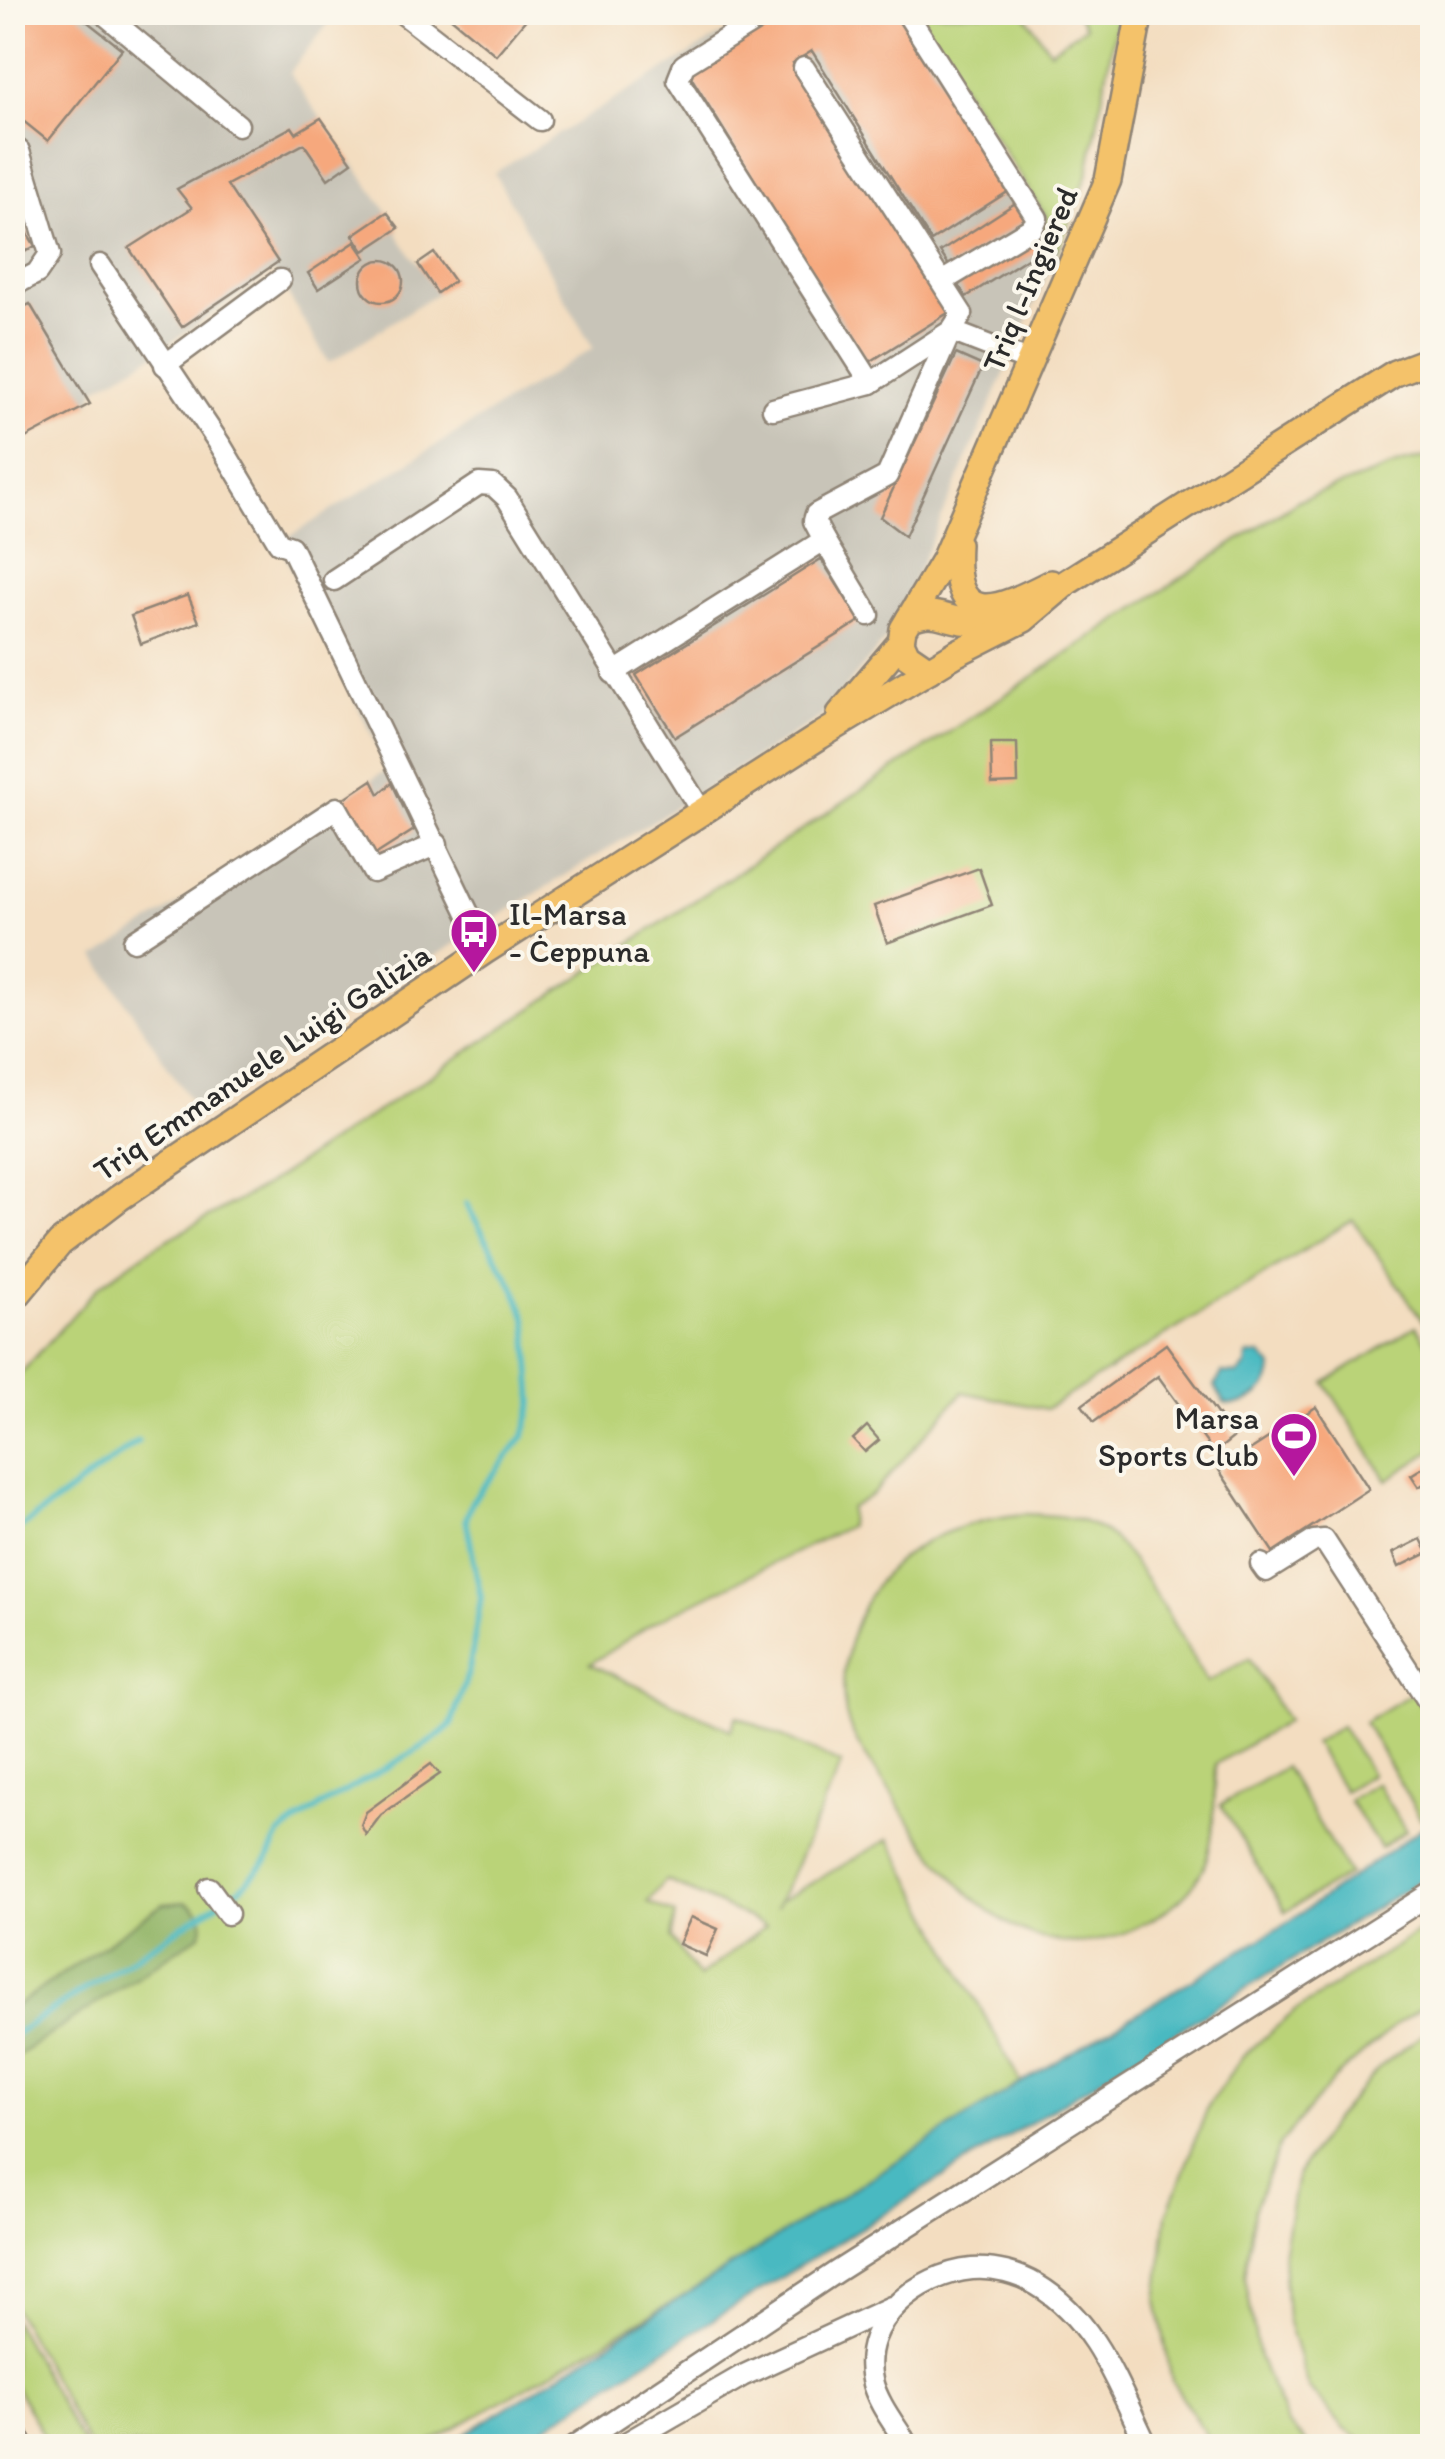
<svg xmlns="http://www.w3.org/2000/svg" width="1445" height="2459" font-family="Itim,sans-serif">
<style>
.industrial{fill:#c8c4b8}
.green{fill:#bad378;stroke:#727f52;stroke-width:2.5;fill-rule:evenodd}
.forest{fill:#93b568;stroke:#5f704a;stroke-width:2.5}
.water{fill:#4ab9c1;stroke:#3a7276;stroke-width:2.5}
.lines{fill:none;stroke-linecap:round;stroke-linejoin:round}
.stream{stroke:#4ab9c1;stroke-width:6}
.building{fill:#f6a87d}
.minor-casing{stroke:#8f8476;stroke-width:25}
.major-casing{stroke:#8f8476;stroke-width:30}
.minor{stroke:#fff;stroke-width:20}
.major{stroke:#f4c26a;stroke-width:25}
.labels{text-anchor:middle;stroke-width:8;stroke-linejoin:round;paint-order:stroke}
.street-label{font-size:32px;fill:#2b2b2b;stroke:#fbf7ec}
.poi-label{font-size:32px;fill:#2b2b2b;stroke:#fbf7ec;text-anchor:start}
</style>
<rect width="100%" height="100%" fill="#fbf7ec"/>
<filter id="ink" filterUnits="userSpaceOnUse"><feTurbulence type="fractalNoise" baseFrequency=".01" numOctaves="2"/><feDisplacementMap in="SourceGraphic" scale="20" xChannelSelector="R" yChannelSelector="G"/><feConvolveMatrix kernelMatrix="1 2 1 2 8 2 1 2 1" color-interpolation-filters="sRGB"/></filter>
<filter id="wash" filterUnits="userSpaceOnUse"><feTurbulence type="fractalNoise" baseFrequency=".0048" numOctaves="4" result="noise"/><feDisplacementMap in="SourceGraphic" scale="40" xChannelSelector="R" yChannelSelector="G"/><feGaussianBlur stdDeviation="2.25" result="paint"/><feColorMatrix in="noise" values="0 0 0 0 0 0 0 0 0 0 0 0 0 0 0 0 0 1.4 0 .05"/><feComposite in="paint" operator="in"/></filter>
<g filter="url(#wash)">
<rect width="100%" height="100%" fill="#f3ddc0"/>
<g class="industrial">
<path d="M13,13H337L289,73L399,228L397,234L437,293L329,363L274,271L152,356L95,389L90,404L13,445Z"/>
<path d="M757,13H901L1058,251L891,633L821,717L438,954L197,1111L96,957L388,769L279,543L593,348L494,173Z"/>
</g>
<g class="green">
<path d="M915,13H1024L1050,51L1085,27L1076,13H1118L1088,173L1058,251L1042,227L1049,221Z"/>
<path d="M1432,456V1334L1353,1220L1046,1409L963,1392L873,1494L850,1508L849,1526L651,1624L590,1664L731,1730L737,1716L842,1764L776,1908L780,1901L889,1839L1021,2083L711,2280L424,2446H89L13,2306V1382L99,1286L151,1249L266,1185L1299,500L1402,463ZM666,1880L766,1926L699,1977L671,1938L675,1914L648,1902Z"/>
<path d="M1416,1326L1432,1352V1451L1387,1480L1325,1383Z"/>
<path d="M1024,1514C1049,1515 1078,1516 1100,1529C1135,1548 1185,1646 1207,1682L1249,1658L1287,1721L1216,1764C1212,1846 1219,1887 1137,1927C1023,1983 945,1877 891,1793C876,1769 852,1742 846,1714C835,1661 860,1590 903,1557C936,1531 983,1518 1024,1514Z"/>
<path d="M1414,1692L1432,1723V1812L1421,1819L1364,1722Z"/>
<path d="M1341,1726L1371,1774L1344,1791L1314,1743Z"/>
<path d="M1285,1767L1349,1874L1285,1912L1221,1805Z"/>
<path d="M1376,1783L1406,1831L1380,1848L1349,1800Z"/>
<path d="M1432,1923V2001L1398,2023L1335,2078L1280,2144L1254,2210L1245,2276L1259,2358L1288,2425L1309,2446H1213L1172,2381L1157,2300L1167,2215L1209,2104L1244,2055L1294,2012Z"/>
<path d="M1432,2027V2446H1370L1343,2428L1308,2387L1287,2319L1283,2255L1297,2175L1333,2121L1380,2067Z"/>
<path d="M12,2320H13L84,2446H49L13,2382Z"/>
</g>
<path class="forest" d="M185,1902C200,1908 206,1918 201,1934L13,2059V2008L163,1904Z"/>
<g class="water">
<path d="M1260,1354L1272,1367C1272,1390 1246,1409 1224,1403L1215,1386L1222,1373L1238,1374L1246,1366L1247,1355Z"/>
<path d="M1432,1821V1873L608,2385L518,2446H446L1021,2083L1290,1921Z"/>
</g>
<g class="lines">
<g class="stream">
<path d="M12,1534L138,1441"/>
<path d="M12,2036L240,1889L267,1861L280,1834L322,1805L429,1743L451,1725L459,1701L469,1670L481,1598L466,1519L472,1501L524,1436L533,1403L527,1321L516,1291L466,1204"/>
</g>
</g>
<g id="blocks">
<g class="building">
<path d="M12,12H75L122,49L48,141L12,112Z"/>
<path d="M444,12H532L496,55Z"/>
<path d="M780,12H899L1009,191L931,241L812,51L793,63L951,311L868,363L686,69Z"/>
<path d="M321,118L352,162L328,179L304,144L227,185L278,262L182,327L129,248L192,208L177,189L292,127L296,133Z"/>
<path d="M1017,202L1028,218L950,267L940,252Z"/>
<path d="M12,207L35,246L12,259Z"/>
<path d="M387,212L399,228L364,251L353,235Z"/>
<path d="M1033,232L1043,248L966,297L956,281Z"/>
<path d="M355,242L366,258L318,289L308,273Z"/>
<path d="M434,253L454,281L437,293L418,264Z"/>
<circle cx="382" cy="281" r="21"/>
<path d="M30,304L90,404L12,445V313Z"/>
<path d="M956,354L983,366L905,536L880,517Z"/>
<path d="M821,559L860,621L675,737L636,675Z"/>
<path d="M188,595L199,622L141,644L131,616Z"/>
<path d="M991,743H1017L1018,783L992,784Z"/>
<path d="M372,780L379,794L392,783L414,830L375,855L342,800Z"/>
<path d="M979,868L992,905L887,943L874,906Z"/>
<path d="M1166,1344L1234,1437L1214,1453L1158,1376L1094,1422L1082,1405Z"/>
<path d="M1316,1407L1369,1489L1273,1552L1219,1470Z"/>
<path d="M867,1426L879,1440L865,1452L853,1439Z"/>
<path d="M1432,1462V1478L1419,1487L1411,1475Z"/>
<path d="M1421,1539L1428,1553L1399,1567L1393,1553Z"/>
<path d="M431,1764L440,1774L381,1815L366,1835L361,1825L366,1812Z"/>
<path d="M691,1917L718,1929L706,1956L679,1944Z"/>
</g>
</g>
</g>
<g filter="url(#ink)">
<use href="#blocks" fill-opacity="0" stroke="#8f8476" stroke-width="2.5"/>
<g class="lines">
<g class="minor-casing">
<g id="minor">
<path d="M102,12L238,125"/>
<path d="M401,12L540,120"/>
<path d="M769,12L684,65L678,80L871,383"/>
<path d="M906,12L1037,218L1033,227L943,281"/>
<path d="M804,68L962,314L951,331L887,476L816,514L814,521L824,540"/>
<path d="M12,146L19,151L50,254L37,273L12,286"/>
<path d="M100,265L221,446L279,543L291,547L486,950"/>
<path d="M165,365L280,280"/>
<path d="M773,409L871,383L951,331L1031,362"/>
<path d="M334,580L479,484L493,485L507,498L702,812"/>
<path d="M613,673L824,540L869,615"/>
<path d="M134,941L337,808L373,872L437,844"/>
<path d="M1261,1564L1266,1571L1314,1541L1324,1540L1432,1707"/>
<path d="M209,1888L228,1914"/>
<path d="M12,2424L23,2446"/>
<path d="M575,2446L836,2272L1432,1893"/>
<path d="M621,2446L742,2376L891,2307"/>
<path d="M908,2446C896,2426 877,2403 872,2380C859,2321 919,2274 972,2269C994,2267 1019,2274 1037,2285C1097,2321 1118,2387 1147,2446"/>
</g>
</g>
<g class="major-casing">
<g id="major">
<path d="M957,544C952,631 996,611 1051,583"/>
<path d="M1050,593L1395,373L1432,359"/>
<path d="M909,619C935,608 940,618 963,621C980,623 994,619 1010,614"/>
<path d="M929,670L907,655L901,642L903,629L944,560L1108,180L1140,12"/>
<path d="M840,714L901,642"/>
<path d="M12,1301L60,1243L119,1198L486,950L820,736L957,653L1024,619L1064,585"/>
</g>
</g>
<use href="#minor" class="minor"/>
<use href="#major" class="major"/>
</g>
</g>
<defs>
<g id="bus-pin" transform="scale(2.5)"><path d="M0 17L-7.5 6A9.5 9.5 0 1 1 7.5 6Z" fill="#b5179e" stroke="#fbf7ec"/><path d="M-5-6H5V4H4V6H2V4H-2V6H-4V4H-5ZM-3.5-4V0h7V-4ZM-3.5 1.2v1.5H-2V1.2ZM2 1.2v1.5H3.5V1.2Z" fill="#fff"/></g>
<g id="stadium-pin" transform="scale(2.5)"><path d="M0 17L-7.5 6A9.5 9.5 0 1 1 7.5 6Z" fill="#b5179e" stroke="#fbf7ec"/><path d="M0-5a6.5 5 0 1 0 0 10a6.5 5 0 1 0 0-10ZM-3.5-1.8h7v3.6h-7Z" fill="#fff"/></g>
</defs>
<g fill-rule="evenodd">
<use href="#bus-pin" x="474" y="932"/>
<use href="#stadium-pin" x="1294" y="1436"/>
</g>
<g class="labels">
<g class="street-label">
<text transform="translate(1030 279) rotate(-67)" y="11">Triq l-Ingiered</text>
<text transform="translate(262 1062) rotate(-34)" y="11">Triq Emmanuele Luigi Galizia</text>
</g>
<g class="poi-label">
<text x="509" y="925">Il-Marsa<tspan x="509" dy="37">- Ċeppuna</tspan></text>
<text x="1259" y="1429" text-anchor="end">Marsa<tspan x="1259" dy="37">Sports Club</tspan></text>
</g>
</g>
<rect width="1445" height="2459" fill="none" stroke="#fbf7ec" stroke-width="50"/>
</svg>
